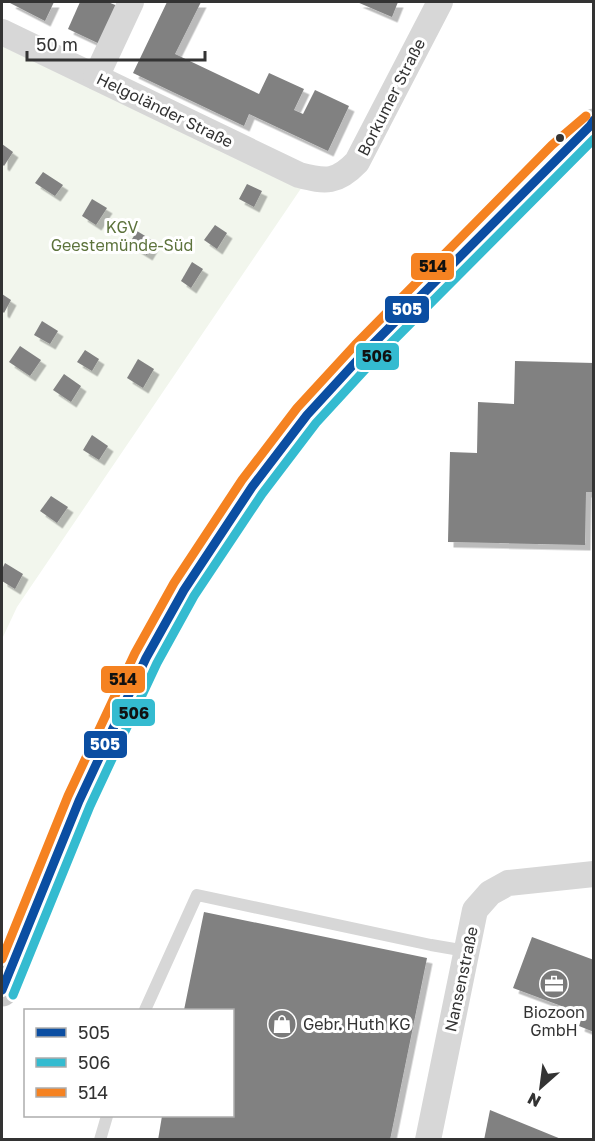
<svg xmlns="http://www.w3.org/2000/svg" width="595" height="1141" font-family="'Golos Text',sans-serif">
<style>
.green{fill:#f2f6ed}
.building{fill:#818181;filter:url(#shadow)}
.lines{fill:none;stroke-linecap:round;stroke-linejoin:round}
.lane{stroke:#d7d7d7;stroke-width:12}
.street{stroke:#d7d7d7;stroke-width:26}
.primary{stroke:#cacaca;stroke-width:33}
.bus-1-casing{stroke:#fff;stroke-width:14}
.bus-2-casing{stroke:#fff;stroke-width:14}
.bus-3-casing{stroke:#fff;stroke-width:14}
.bus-1{stroke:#0b4ea2;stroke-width:9}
.bus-2{stroke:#34bbd0;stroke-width:9}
.bus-3{stroke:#f58221;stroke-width:9}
.bus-dot{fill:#333;stroke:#fff;stroke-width:2}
.labels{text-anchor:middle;stroke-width:6;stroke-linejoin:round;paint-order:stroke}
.street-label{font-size:16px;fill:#333;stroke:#fff}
.park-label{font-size:16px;fill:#5d733c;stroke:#fff}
.poi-label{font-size:16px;fill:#333;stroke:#fff}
.line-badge{stroke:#fff;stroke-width:2}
.badge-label{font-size:16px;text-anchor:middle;font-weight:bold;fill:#fff}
.pale-badge-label{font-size:16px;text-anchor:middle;font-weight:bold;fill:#111}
</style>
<defs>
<filter id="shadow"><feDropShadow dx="5.5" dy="5.5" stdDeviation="0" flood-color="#0004"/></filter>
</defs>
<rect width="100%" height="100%" fill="#fff"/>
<path class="green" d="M2,46L302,187L17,607L2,639Z"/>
<g class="building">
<path d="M11,2H54L45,21L10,3Z"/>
<path d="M80,2H108L120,7L102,45L68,29Z"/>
<path d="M167,2H201L175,54L259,94L269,73L304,89L294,110L303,114L315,90L349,106L328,151L249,114L244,126L133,73Z"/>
<path d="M357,2H398L392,17Z"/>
<path d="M2,144L13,152L4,166L2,164Z"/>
<path d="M43,172L63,185L55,196L35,183Z"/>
<path d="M247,184L262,191L254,207L239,199Z"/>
<path d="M92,199L107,208L96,225L82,216Z"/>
<path d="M215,225L227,233L217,249L204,240Z"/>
<path d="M137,231L155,242L147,255L129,244Z"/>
<path d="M192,262L203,269L191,288L181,281Z"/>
<path d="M2,294L11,300L4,313L2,311Z"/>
<path d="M42,321L58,331L50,344L34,335Z"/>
<path d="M20,346L41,360L30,376L9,362Z"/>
<path d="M85,350L99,359L92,371L77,362Z"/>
<path d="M138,359L154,369L143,388L127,378Z"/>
<path d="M515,361L594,363V492H586L585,545L448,542L450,452L477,453L478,402L514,404Z"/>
<path d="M64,374L81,386L71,402L53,390Z"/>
<path d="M92,435L108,446L99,460L83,450Z"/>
<path d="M51,496L68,507L57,523L40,511Z"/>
<path d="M5,563L23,574L15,589L2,581V569Z"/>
<path d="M204,912L427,958L390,1140H158L162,1116H232V1010H184Z"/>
<path d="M532,937L594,960V1032L579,1026L583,1014L513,988Z"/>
<path d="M490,1110L561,1139V1140H484Z"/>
</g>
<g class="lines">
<g class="lane">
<path d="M145,1010L197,895L431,945L466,951"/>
<path d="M100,1140L107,1116"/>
</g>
<g class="street">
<path d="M2,32L299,175C326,182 337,183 357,162L440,2"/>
<path d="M96,77L131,2"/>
<path d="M428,1140L475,910L490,893L508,883L594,874"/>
</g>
<path class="primary" d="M2,990L79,801L146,658L184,590L252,487L307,415L364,353L561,153L594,125"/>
<g class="bus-1-casing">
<path id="bus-1" d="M2,990L79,801L146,658L184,590L252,487L307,415L364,353L590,126L594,120"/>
</g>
<g class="bus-2-casing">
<path id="bus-2" d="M13,995L90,806L157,663L194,596L262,494L316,423L373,361L594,139"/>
</g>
<g class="bus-3-casing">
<path id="bus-3" d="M2,959L68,796L135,653L174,583L242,480L297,408L355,345L552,145L586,116"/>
</g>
<use href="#bus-1" class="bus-1"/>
<use href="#bus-2" class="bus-2"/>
<use href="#bus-3" class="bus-3"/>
</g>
<defs>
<g id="office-disc" transform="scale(1.5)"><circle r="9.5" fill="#7a7a7a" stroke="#fff"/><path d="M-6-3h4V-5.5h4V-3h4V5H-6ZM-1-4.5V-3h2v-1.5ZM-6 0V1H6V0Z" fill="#fff"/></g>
<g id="shop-disc" transform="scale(1.5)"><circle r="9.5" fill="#7a7a7a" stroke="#fff"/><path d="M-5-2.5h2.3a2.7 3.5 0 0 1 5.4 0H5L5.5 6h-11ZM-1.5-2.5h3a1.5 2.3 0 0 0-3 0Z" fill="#fff"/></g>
</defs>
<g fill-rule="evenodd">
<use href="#office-disc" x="554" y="984"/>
<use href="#shop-disc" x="282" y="1024"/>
</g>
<circle class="bus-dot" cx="560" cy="138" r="5"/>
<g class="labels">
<g class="street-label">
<text transform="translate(391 97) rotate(-63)" y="6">Borkumer Straße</text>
<text transform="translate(165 110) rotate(26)" y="6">Helgoländer Straße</text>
<text transform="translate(461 979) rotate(-78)" y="6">Nansenstraße</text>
</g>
<g class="park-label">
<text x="122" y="233">KGV<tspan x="122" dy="18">Geestemünde-Süd</tspan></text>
</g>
<g class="poi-label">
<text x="554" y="1018">Biozoon<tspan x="554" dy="18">GmbH</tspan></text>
<text x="303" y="1030" text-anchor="start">Gebr. Huth KG</text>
</g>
</g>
<g class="line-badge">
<rect x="410" y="252" width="45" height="29" rx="6" fill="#f58221"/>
<rect x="384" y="295" width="46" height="29" rx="6" fill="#0b4ea2"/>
<rect x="355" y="342" width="45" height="29" rx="6" fill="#34bbd0"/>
<rect x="100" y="665" width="46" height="29" rx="6" fill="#f58221"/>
<rect x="111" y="698" width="45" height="29" rx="6" fill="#34bbd0"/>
<rect x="83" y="730" width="45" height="29" rx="6" fill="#0b4ea2"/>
</g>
<g class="badge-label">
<text x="407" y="315">505</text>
<text x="105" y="750">505</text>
</g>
<g class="pale-badge-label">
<text x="433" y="272">514</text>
<text x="377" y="362">506</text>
<text x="123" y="685">514</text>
<text x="134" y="719">506</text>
</g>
<rect width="595" height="1141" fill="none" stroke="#333333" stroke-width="6"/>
<rect x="24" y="1009" width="210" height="108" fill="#ffffff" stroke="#adadad" stroke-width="1.5"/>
<rect x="36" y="1028" width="30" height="9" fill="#0b4ea2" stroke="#adadad" stroke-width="1.5"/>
<text x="78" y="1039" font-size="18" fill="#333333">505</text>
<rect x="36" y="1058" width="30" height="9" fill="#34bbd0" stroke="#adadad" stroke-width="1.5"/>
<text x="78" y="1069" font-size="18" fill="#333333">506</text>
<rect x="36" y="1088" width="30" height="9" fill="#f58221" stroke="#adadad" stroke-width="1.5"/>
<text x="78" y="1099" font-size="18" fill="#333333">514</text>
<g transform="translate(541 1087) rotate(208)" stroke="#ffffff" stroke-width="4.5" paint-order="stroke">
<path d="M0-4.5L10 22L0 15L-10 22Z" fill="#333333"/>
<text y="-9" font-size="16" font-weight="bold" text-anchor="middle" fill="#333333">N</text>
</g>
<path d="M27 51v9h178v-9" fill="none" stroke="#333333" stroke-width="3"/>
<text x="36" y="51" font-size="18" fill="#333333" stroke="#ffffff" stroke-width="4.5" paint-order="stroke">50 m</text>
</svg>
